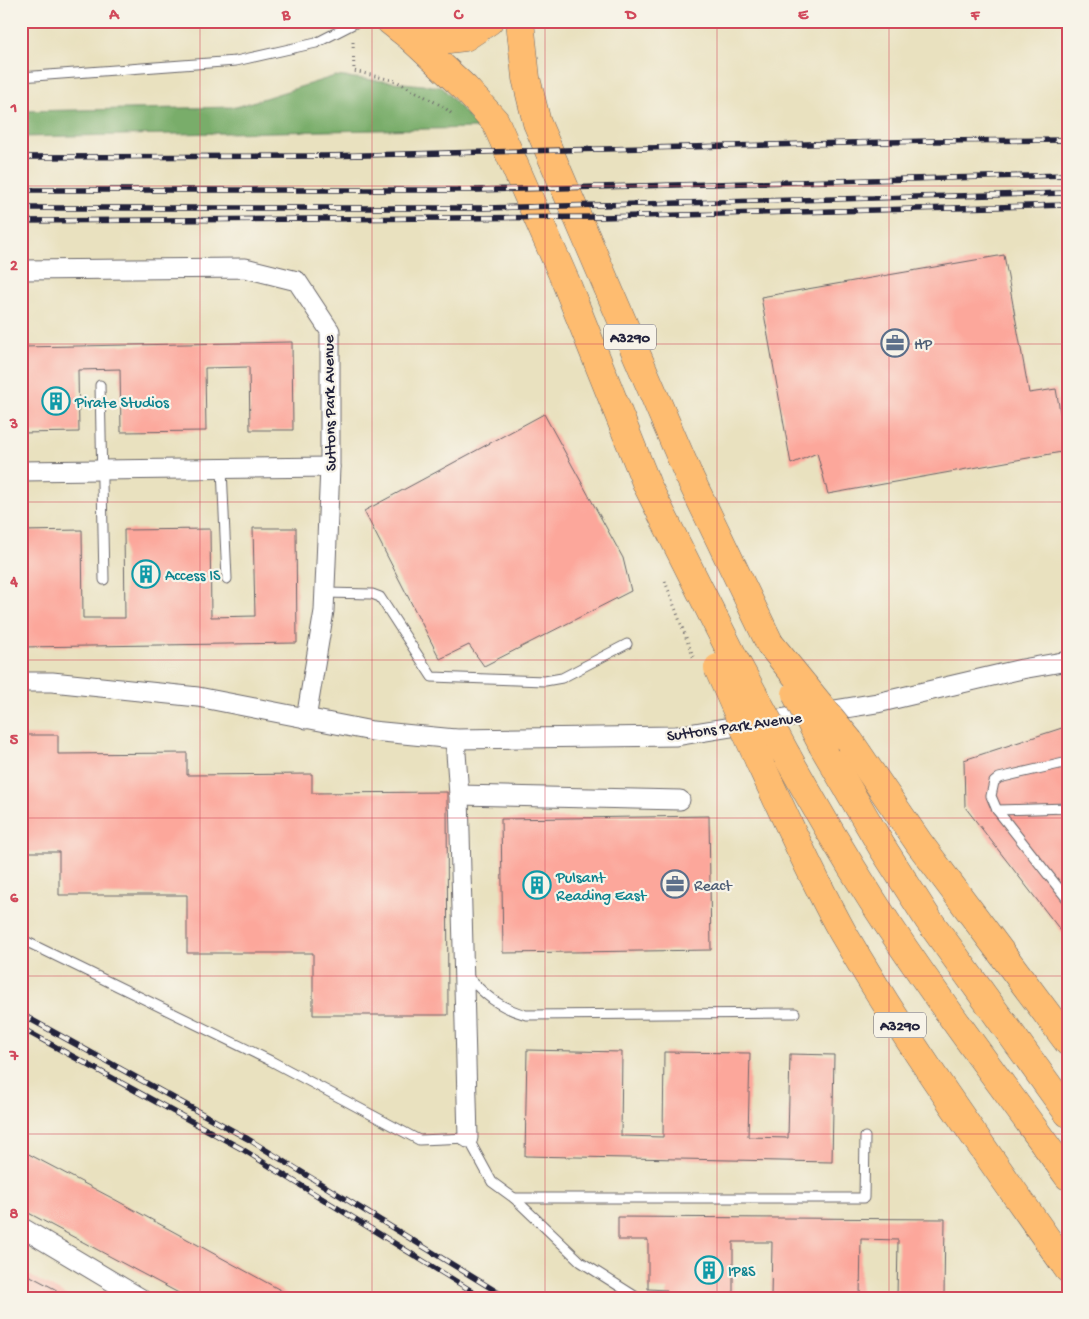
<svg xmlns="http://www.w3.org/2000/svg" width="1089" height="1319" font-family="'Gochi Hand',sans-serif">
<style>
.forest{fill:#79ad6a;stroke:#4e6852}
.building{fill:#fca79b}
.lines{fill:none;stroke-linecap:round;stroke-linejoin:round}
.service-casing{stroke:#686569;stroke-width:11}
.minor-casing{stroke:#686569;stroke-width:21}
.primary-casing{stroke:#686569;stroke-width:29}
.path{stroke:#686569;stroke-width:3;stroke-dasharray:1 4;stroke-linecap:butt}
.service{stroke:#fff;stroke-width:9}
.minor{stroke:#fff;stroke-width:19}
.primary{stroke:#febc70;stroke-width:28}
.rail-casing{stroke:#22223b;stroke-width:5.5}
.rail{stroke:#f7f3e8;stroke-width:4;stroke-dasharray:11;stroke-linecap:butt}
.primary-bridge-casing{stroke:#686569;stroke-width:29;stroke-linecap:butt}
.primary-bridge{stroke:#febc70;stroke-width:28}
.grid{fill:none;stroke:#d1495b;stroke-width:1;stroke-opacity:0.55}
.labels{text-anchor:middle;stroke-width:4.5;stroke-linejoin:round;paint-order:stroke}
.shield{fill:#f7f3e8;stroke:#62616f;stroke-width:1}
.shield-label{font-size:15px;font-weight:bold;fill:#22223b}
.service-label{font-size:16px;fill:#4e5e75;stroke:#f7f3e8;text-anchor:start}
.culture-label{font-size:16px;fill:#0d838f;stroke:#f7f3e8;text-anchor:start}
.street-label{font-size:16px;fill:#22223b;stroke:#f7f3e8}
.neatline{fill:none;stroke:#d1495b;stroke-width:2}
.grid-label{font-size:16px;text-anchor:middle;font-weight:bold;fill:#d1495b}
</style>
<rect width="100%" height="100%" fill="#f7f3e8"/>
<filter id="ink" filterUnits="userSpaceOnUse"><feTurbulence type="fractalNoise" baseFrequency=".02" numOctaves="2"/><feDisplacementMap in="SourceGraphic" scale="10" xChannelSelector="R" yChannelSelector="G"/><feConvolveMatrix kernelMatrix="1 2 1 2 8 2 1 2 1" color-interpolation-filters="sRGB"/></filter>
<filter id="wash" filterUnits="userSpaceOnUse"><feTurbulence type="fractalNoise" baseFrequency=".0096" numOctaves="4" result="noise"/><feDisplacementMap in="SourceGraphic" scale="20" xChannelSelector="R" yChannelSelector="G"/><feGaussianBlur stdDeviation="1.12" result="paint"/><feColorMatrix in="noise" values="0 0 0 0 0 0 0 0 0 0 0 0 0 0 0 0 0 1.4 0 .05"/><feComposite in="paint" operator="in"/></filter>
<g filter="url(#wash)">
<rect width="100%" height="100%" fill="#e9e1bf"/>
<path class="forest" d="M335,76L442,87L478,128L21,137V111L236,107Z"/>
<g id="blocks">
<g class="building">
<path d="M1004,255L1029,393L1056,389L1067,451L828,494L817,453L791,464L761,297Z"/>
<path d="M292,342L293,430H250L249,367L205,368L206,431L121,432L120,369L78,370L79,432L21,433V347Z"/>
<path d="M544,414L623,558L631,591L484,666L469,645L440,659L364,511Z"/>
<path d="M253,528H296L297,643L21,647V531L82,530L83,618H125L124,530L210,529L211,617L255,616Z"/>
<path d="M1068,726V940L965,807L964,760Z"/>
<path d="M21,735H58V754L187,753V775L312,774V793L447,792L448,1015H313V953H187V895H59V852H21Z"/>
<path d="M709,816L711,950L503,953L501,819Z"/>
<path d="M527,1050L622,1052L621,1136L663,1137L664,1052L750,1053L748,1137L788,1138L790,1054L834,1055L832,1162L525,1156Z"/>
<path d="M21,1150L112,1198L295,1298H188L21,1209Z"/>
<path d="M618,1217L945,1219L944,1298H897L898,1240L861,1239L860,1298H771L772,1242H733V1298H667V1290L648,1289V1240H618Z"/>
<path d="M21,1271L53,1288L71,1298H21Z"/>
</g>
</g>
</g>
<g filter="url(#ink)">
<use href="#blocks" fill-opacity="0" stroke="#686569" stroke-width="1"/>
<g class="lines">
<g class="service-casing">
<g id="service">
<path d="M21,77L236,61L316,43L359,21"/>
<path d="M100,385L104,580"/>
<path d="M222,469L227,579"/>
<path d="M325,593L372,594L380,597L432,677L545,681L562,678L627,644"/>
<path d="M1068,762L999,778L994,782L991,796L997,810L1068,900"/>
<path d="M997,810L1068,808"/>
<path d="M21,939L271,1061L419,1140L468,1138L492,1182L514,1198L581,1262L638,1298"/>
<path d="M466,975C486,996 498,1007 526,1015L795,1013"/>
<path d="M514,1198H864L865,1137"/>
</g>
</g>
<g class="minor-casing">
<g id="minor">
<path d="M21,270L245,268L297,281L330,331V467L324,611L306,719"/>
<path d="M21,471L330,467"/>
<path d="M21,682H52L198,697L372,731L455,739L676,736L877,703L1022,669L1068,661"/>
<path d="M455,739L459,795L680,800"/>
<path d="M459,795L468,1138"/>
<path d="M21,1227L140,1298"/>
</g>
</g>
<g class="primary-casing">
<g id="primary">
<path d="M390,21L409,36L465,88L495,121L565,280L647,485L736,662"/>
<path d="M520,21L526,78L537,123L688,474L770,644"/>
<path d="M409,36L432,41L465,37L489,21"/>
<path d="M850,742L919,843L1068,1042"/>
<path d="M823,746L882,847L928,919L1068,1113"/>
<path d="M787,756C814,805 842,853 872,900C933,995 1002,1084 1068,1176"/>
<path d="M760,763C787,820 812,878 843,933C911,1050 991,1159 1068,1269"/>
</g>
</g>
<g class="path">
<path d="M353,42L354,71L396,81L444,107L453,115"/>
<path d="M665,581L694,659"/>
</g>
<use href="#service" class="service"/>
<use href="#minor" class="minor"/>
<use href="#primary" class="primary"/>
<g class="rail-casing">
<g id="rail">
<path d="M21,157L325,156L930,141L1068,140"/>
<path d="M21,190H478L1068,175"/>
<path d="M21,208H484L1068,193"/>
<path d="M21,221L601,217L1068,205"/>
<path d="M21,1014L248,1139L507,1298"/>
<path d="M21,1028L242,1149L483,1298"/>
</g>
</g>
<use href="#rail" class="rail"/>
<g class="primary-bridge-casing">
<g id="primary-bridge">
<path d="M770,644L850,742"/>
<path d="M736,662L787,756"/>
<path d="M718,668L760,763"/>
<path d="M796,694L823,746"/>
</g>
</g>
<use href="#primary-bridge" class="primary-bridge"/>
</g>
</g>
<path class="grid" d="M200,21V1298M372,21V1298M545,21V1298M717,21V1298M889,21V1298M21,186H1068M21,344H1068M21,502H1068M21,660H1068M21,818H1068M21,976H1068M21,1134H1068"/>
<defs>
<g id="office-ring" transform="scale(1.4375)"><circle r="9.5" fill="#f7f3e8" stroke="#5c6f8a" stroke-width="1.5"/><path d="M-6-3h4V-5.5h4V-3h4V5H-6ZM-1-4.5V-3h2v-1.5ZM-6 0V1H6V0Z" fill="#5c6f8a"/></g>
<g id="building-ring" transform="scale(1.4375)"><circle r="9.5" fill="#f7f3e8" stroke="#0f9aa8" stroke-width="1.5"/><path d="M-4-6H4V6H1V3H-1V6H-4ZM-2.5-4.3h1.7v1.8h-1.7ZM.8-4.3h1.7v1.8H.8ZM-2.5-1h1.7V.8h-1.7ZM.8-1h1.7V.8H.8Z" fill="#0f9aa8"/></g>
</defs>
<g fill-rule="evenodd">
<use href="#office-ring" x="895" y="343"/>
<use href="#building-ring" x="56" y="401"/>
<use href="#building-ring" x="146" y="574"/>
<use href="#office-ring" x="675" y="884"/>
<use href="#building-ring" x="537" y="885"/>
<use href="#building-ring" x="709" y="1270"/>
</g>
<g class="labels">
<g class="shield">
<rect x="604" y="324.5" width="52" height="25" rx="4"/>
<rect x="874" y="1012.5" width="52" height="25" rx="4"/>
</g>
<g class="shield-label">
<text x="630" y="342">A3290</text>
<text x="900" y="1030">A3290</text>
</g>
<g class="service-label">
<text x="914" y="349">HP</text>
<text x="694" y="890">React</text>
</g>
<g class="culture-label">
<text x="75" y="407">Pirate Studios</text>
<text x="165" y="580">Access IS</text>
<text x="556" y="882">Pulsant<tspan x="556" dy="18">Reading East</tspan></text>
<text x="728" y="1276">IP&amp;S</text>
</g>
<g class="street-label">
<text transform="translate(328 403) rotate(-91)" y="6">Suttons Park Avenue</text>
<text transform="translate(734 725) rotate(-8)" y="6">Suttons Park Avenue</text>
</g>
</g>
<rect width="1089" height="1319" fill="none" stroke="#f7f3e8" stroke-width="55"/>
<rect x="28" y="28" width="1034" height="1264" class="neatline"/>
<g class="grid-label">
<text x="114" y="19">A</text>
<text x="286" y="19">B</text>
<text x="458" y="19">C</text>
<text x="631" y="19">D</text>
<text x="803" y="19">E</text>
<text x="975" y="19">F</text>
<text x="14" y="112">1</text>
<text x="14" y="270">2</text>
<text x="14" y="428">3</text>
<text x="14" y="586">4</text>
<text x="14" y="744">5</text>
<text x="14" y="902">6</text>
<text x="14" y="1060">7</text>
<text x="14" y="1218">8</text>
</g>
</svg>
